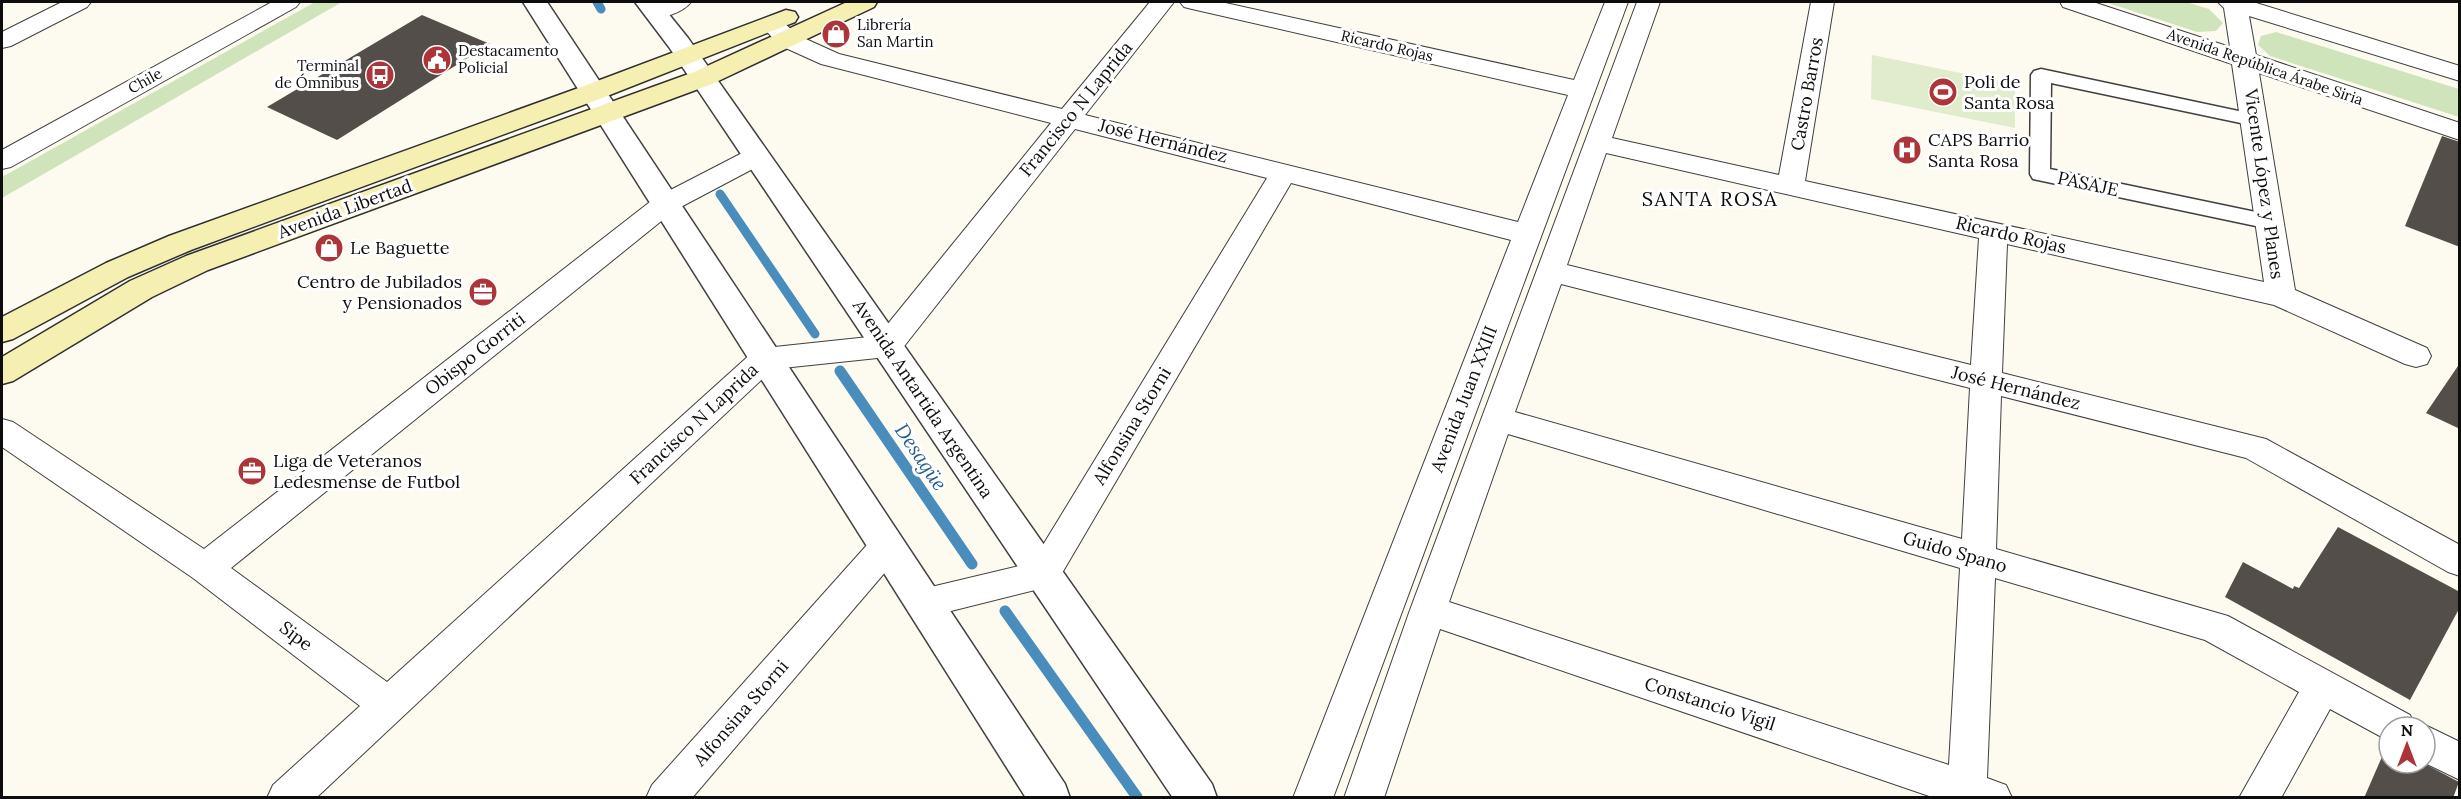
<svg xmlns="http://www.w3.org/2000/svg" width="2461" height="799" font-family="Lora,serif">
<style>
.green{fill:#d0e4bc}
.pitch{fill:#e1eccd}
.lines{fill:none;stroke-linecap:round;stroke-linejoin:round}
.stream-far1{stroke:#498dbd;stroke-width:9}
.stream{stroke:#498dbd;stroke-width:11}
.building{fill:#544e4b}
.pedestrian-casing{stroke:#404040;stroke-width:3}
.minor-casing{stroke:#404040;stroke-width:2}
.tertiary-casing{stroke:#404040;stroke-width:3}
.secondary-casing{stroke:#2f2f2f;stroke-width:3}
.pedestrian{fill:#fff;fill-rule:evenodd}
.minor{fill:#fff;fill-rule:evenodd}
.tertiary{fill:#fff;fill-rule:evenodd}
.secondary{fill:#f5efb1;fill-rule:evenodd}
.labels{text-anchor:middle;stroke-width:6;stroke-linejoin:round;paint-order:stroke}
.far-poi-label{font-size:15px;fill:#0d0d0d;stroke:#fff;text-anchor:start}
.far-street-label{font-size:15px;fill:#0d0d0d;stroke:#fff}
.poi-label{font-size:18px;fill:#0d0d0d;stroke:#fff;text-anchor:start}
.street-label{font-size:18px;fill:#0d0d0d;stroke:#fff}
.neighbourhood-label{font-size:20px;letter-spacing:1.5px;fill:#0d0d0d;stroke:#fff}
.water-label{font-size:20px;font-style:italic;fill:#256090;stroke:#fff}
</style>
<rect width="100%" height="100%" fill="#fdfaef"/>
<g class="green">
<path d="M315,2H342L2,198V177Z"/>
<path d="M2105,2H2186L2209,9L2223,23L2216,31L2197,32Z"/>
<path d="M2276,32L2459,89V117L2270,56L2258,45L2261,36Z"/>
</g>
<path class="pitch" d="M1872,55L2015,84V128L1871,99Z"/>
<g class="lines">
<g class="stream-far1">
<path d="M597,2L601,9"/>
<path d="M720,194L815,334"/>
</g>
<g class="stream">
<path d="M840,371L972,564"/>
<path d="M1005,611L1137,797"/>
</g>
</g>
<g class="building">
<path d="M422,15L490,44L337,140L267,107Z"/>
<path d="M2442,136L2460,142V247L2405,226Z"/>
<path d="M2460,363V429L2426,413Z"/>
<path d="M2338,527L2460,592V607L2410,700L2225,597L2243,562L2293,589L2294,586L2299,588Z"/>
<path d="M2388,743L2389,763H2423L2459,782L2453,798H2364Z"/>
</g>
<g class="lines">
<g class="pedestrian-casing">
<path id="pedestrian" d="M2041,69L2262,116L2265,120L2262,124L2255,126L2051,83L2050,169L2270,215L2278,217L2281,222L2278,227L2270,229L2033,179L2030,174L2031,75L2034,71Z"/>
</g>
<g class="minor-casing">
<g id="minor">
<path d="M62,2H91L87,7L11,46L2,48V32Z"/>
<path d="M272,2H300L296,7L11,167L2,169V150Z"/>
<path d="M660,2H691C683,13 660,20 647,17L643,12L647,7Z"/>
<path d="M1150,2H1174L1085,115L1518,222L1568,95L1192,9L1184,7L1180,2H1221L1574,80L1605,2H1628L1333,798H1293L1511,240L1291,183L1055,585L923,618L910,614L905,603L910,592L1032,563L1267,178L1075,129L898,354L887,357L773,369L316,798H267L273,785L360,706L193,578L2,447V419L13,422L204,549L655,198L748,150L757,148L766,150L770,156L766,162L675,210L231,568L387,682L754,351L765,348L878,336L1051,123L821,64L779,45L760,24L764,19L772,17L780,19L797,35L839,54L1062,109Z"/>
<path d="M1637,2H1660L1612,138L1779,175L1811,2H1834L1805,181L2264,282L2232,64L2063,7L2060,2H2093L2230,47L2224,8L2218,2H2253L2460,66V81L2249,16L2256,55L2460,123V140L2259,73L2295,290L2427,348L2431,356L2427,364L2416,367L2405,364L2274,305L2007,244L2002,373L2266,439L2460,545V576L2448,572L2246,458L2001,396L1996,549L2228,616L2410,715L2416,727H2389V741L2330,709L2281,798H2239L2299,692L2205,640L1995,578L1987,778L2006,785L2012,798H1935L1440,629L1384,798H1344L1410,610ZM1606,153L1979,238L1971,365L1567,265ZM1561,284L1970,388L1962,539L1515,412ZM1508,434L1960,568L1949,765L1449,602Z"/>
<path d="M887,532L899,536L904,546L899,556L692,798H646L652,785L875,536Z"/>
<path d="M2425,725L2460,742V780L2425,763V727H2421Z"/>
</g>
</g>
<g class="tertiary-casing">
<g id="tertiary">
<path d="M523,2H547L1065,784L1070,798H1026Z"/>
<path d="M635,2H659L688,38L1212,784L1217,798H1173L669,47Z"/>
</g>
</g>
<g class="secondary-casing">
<g id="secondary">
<path d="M847,2H877L874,7L712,84L208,270L152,297L13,381L2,384V357L130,281L186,256L694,72Z"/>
<path d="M786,10L795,12L798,17L795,22L602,98L191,250L128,277L13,339L2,342V317L106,263L169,236L584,86Z"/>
</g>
</g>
<use href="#pedestrian" class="pedestrian"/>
<use href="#minor" class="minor"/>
<use href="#tertiary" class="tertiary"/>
<use href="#secondary" class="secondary"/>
</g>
<defs>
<g id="shop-disc" transform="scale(1.5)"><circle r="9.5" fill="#ac3539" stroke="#fff"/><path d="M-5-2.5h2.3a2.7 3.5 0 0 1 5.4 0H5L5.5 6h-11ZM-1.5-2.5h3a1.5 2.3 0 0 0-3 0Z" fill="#fff"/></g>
<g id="civic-disc" transform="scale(1.5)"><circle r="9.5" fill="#ac3539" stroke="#fff"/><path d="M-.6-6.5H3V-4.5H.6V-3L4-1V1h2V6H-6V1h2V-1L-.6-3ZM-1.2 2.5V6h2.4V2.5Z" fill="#fff"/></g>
<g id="bus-disc" transform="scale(1.5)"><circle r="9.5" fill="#ac3539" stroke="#fff"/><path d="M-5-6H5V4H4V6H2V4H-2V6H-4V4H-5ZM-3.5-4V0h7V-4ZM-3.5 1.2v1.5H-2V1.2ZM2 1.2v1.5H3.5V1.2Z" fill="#fff"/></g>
<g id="stadium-disc" transform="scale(1.5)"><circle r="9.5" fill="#ac3539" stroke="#fff"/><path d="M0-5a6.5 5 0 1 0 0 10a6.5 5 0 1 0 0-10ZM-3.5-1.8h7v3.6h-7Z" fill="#fff"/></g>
<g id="hospital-disc" transform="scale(1.5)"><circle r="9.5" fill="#ac3539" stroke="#fff"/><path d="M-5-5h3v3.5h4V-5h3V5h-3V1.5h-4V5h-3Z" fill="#fff"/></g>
<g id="office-disc" transform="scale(1.5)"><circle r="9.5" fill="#ac3539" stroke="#fff"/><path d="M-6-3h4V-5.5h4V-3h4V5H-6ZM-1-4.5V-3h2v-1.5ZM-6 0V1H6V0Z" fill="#fff"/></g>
</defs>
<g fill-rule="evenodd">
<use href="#shop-disc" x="836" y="34"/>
<use href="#civic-disc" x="437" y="60"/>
<use href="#bus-disc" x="380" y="75"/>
<use href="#stadium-disc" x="1943" y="92"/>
<use href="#hospital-disc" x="1907" y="150"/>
<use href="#shop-disc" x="329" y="248"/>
<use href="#office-disc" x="483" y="292"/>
<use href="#office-disc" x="252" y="471"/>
</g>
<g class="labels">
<g class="far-poi-label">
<text x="857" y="30">Librería<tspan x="857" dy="17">San Martin</tspan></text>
<text x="458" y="56">Destacamento<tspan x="458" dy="17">Policial</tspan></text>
<text x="359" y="71" text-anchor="end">Terminal<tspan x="359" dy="17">de Ómnibus</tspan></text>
</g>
<g class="far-street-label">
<text transform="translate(1387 46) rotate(13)" y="5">Ricardo Rojas</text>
<text transform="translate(2265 67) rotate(19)" y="5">Avenida República Árabe Siria</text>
<text transform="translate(145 81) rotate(-29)" y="5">Chile</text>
</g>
<g class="poi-label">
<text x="1964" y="88">Poli de<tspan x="1964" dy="21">Santa Rosa</tspan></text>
<text x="1928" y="146">CAPS Barrio<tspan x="1928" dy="21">Santa Rosa</tspan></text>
<text x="350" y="254">Le Baguette</text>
<text x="462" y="288" text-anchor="end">Centro de Jubilados<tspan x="462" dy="21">y Pensionados</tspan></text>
<text x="273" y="467">Liga de Veteranos<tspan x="273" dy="21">Ledesmense de Futbol</tspan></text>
</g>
<g class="street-label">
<text transform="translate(1807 94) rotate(-80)" y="6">Castro Barros</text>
<text transform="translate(1076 109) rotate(-51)" y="6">Francisco N Laprida</text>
<text transform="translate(1163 141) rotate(14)" y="6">José Hernández</text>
<text transform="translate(2088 184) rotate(12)" y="6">PASAJE</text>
<text transform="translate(2264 184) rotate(82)" y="6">Vicente López y Planes</text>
<text transform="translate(345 209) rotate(-20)" y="6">Avenida Libertad</text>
<text transform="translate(2011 235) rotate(13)" y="6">Ricardo Rojas</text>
<text transform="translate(475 354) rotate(-38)" y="6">Obispo Gorriti</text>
<text transform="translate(2016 388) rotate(14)" y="6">José Hernández</text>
<text transform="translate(923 399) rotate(56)" y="6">Avenida Antartida Argentina</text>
<text transform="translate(1464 399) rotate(-69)" y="6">Avenida Juan XXIII</text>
<text transform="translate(694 424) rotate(-43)" y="6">Francisco N Laprida</text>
<text transform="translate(1132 426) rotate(-59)" y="6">Alfonsina Storni</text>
<text transform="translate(1955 552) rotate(16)" y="6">Guido Spano</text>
<text transform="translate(296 636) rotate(37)" y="6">Sipe</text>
<text transform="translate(1710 704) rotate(18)" y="6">Constancio Vigil</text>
<text transform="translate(741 713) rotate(-49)" y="6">Alfonsina Storni</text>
</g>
<g class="neighbourhood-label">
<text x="1710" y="206">SANTA ROSA</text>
</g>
<g class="water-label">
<text transform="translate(921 457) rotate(56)" y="7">Desagüe</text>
</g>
</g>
<rect width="2461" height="799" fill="none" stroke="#0d0d0d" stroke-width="6"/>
<g transform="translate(2407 745)"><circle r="28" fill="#ffffff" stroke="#9e9e9e" stroke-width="1.5"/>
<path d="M0-4.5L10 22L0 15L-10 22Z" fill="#ac3539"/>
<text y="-9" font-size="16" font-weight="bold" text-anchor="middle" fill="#0d0d0d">N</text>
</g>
</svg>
